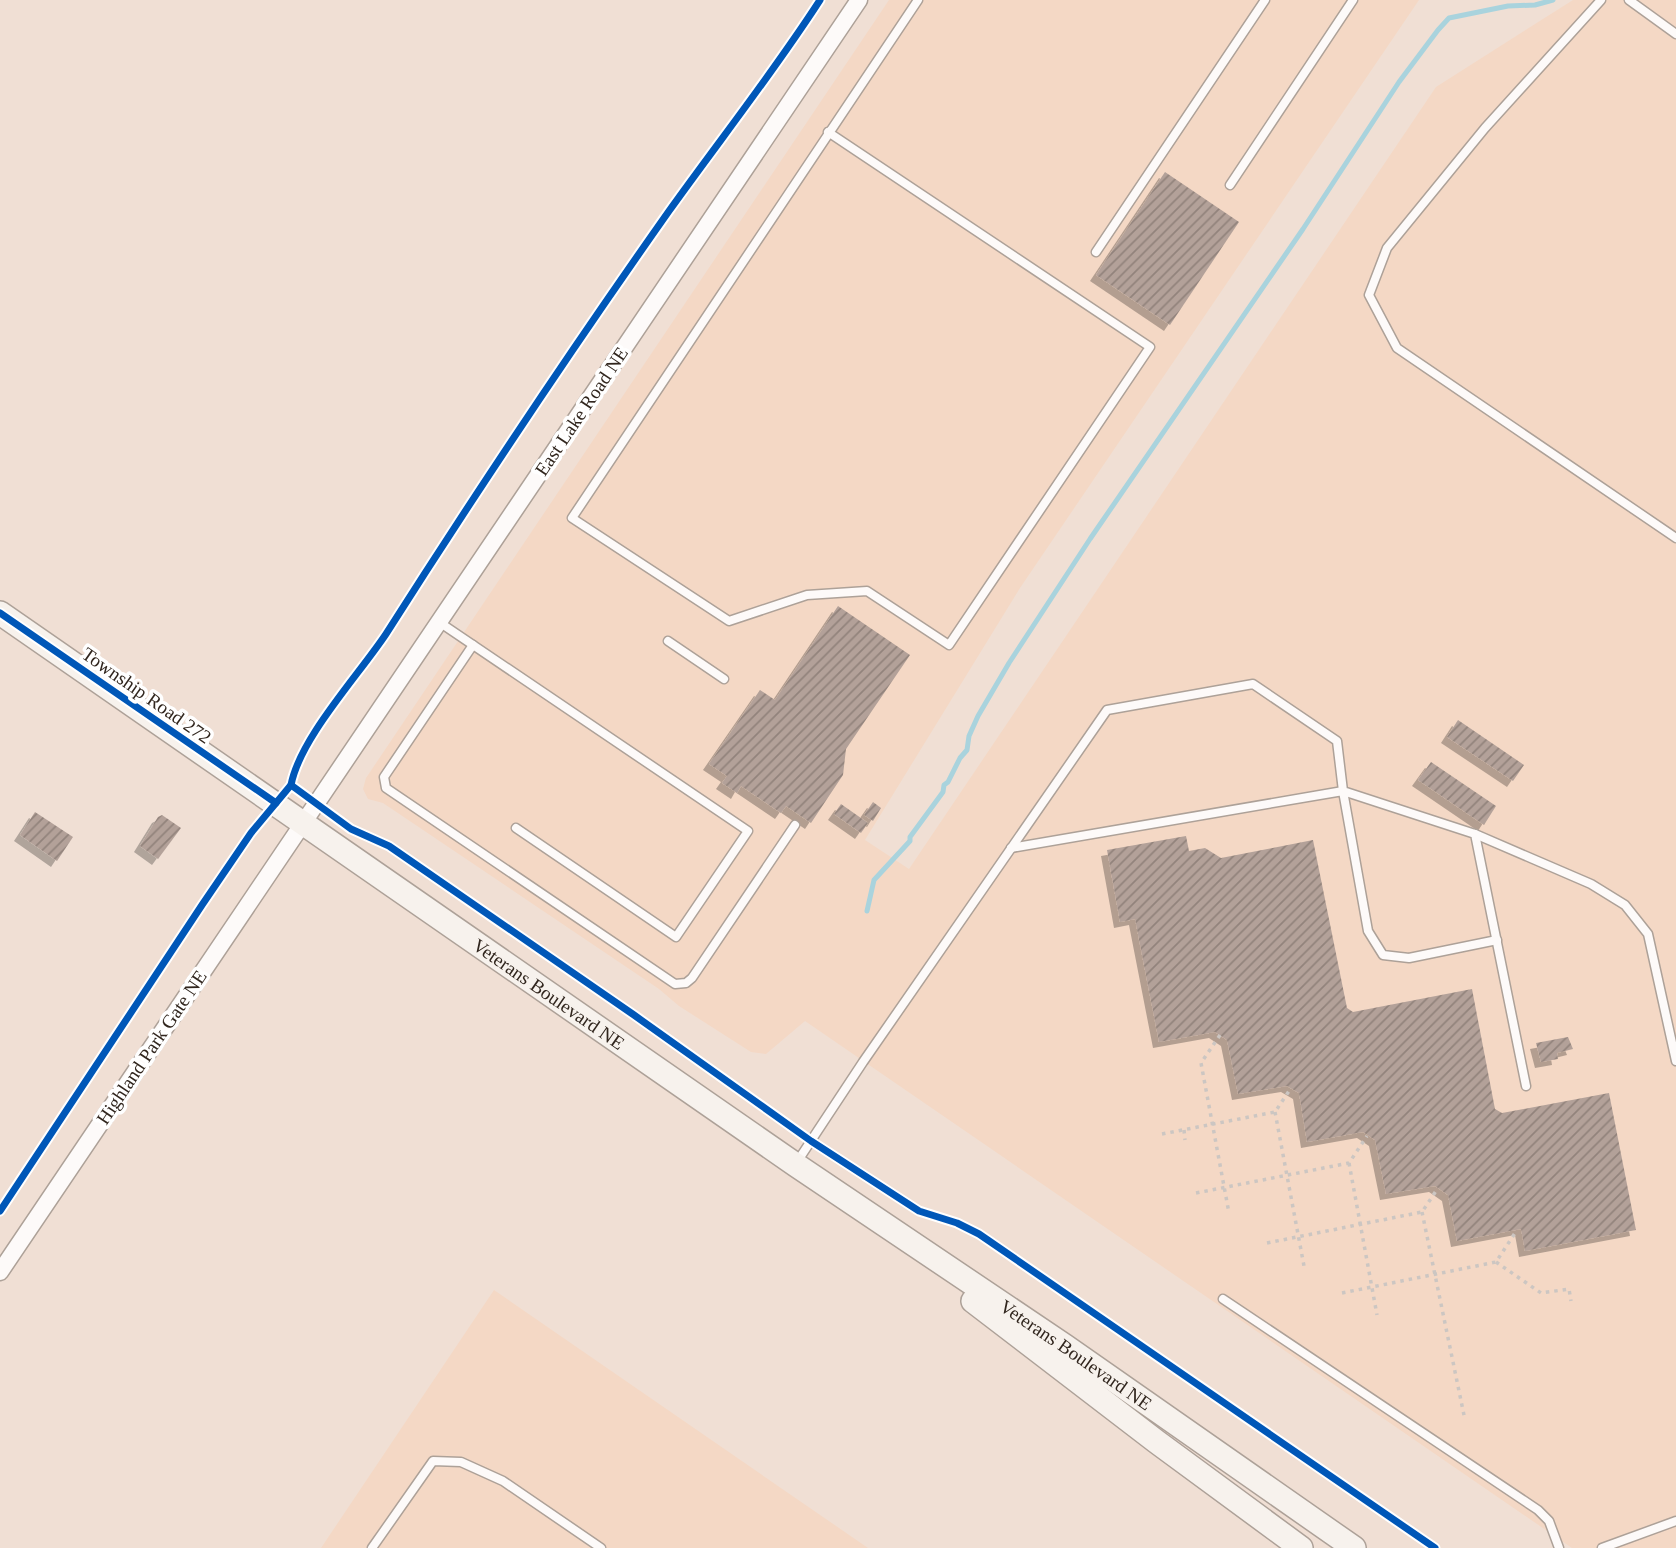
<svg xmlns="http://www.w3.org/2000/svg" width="1676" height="1548" font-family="Georgia,serif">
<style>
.built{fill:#f4d8c5}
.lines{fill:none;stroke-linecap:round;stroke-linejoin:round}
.stream{stroke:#a9d3dd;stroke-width:5}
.building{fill:url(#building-hatch);filter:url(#shadow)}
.service-casing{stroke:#ada198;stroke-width:11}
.minor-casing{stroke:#ada198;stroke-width:19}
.secondary-casing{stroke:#ada198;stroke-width:26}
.path{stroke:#ccc6c2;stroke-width:3.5;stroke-dasharray:3.5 5;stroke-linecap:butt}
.service{stroke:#fdfaf9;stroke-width:8}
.minor{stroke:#fdfaf9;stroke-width:16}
.secondary{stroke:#f7f2ed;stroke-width:23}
.cycleway-casing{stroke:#fff;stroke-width:11}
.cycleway{stroke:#0057b8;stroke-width:7}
.labels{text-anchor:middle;stroke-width:7;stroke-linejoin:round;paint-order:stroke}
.street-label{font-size:19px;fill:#31261e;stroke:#fff}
</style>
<defs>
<pattern id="building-hatch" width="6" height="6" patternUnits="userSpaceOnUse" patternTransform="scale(1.75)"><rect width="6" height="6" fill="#b3a199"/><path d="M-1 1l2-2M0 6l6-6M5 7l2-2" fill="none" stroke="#92837c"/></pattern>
<filter id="shadow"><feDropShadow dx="-6" dy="6" stdDeviation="0" flood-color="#0004"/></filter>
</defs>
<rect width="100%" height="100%" fill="#f0dfd4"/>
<g class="built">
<path d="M889,0H1419L1020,588L865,840L909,869L1436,87L1573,0H1676V1548H1572L805,1021L766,1054L751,1052L679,1006L659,989L383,803L368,799L363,789L366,778Z"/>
<path d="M494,1290L868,1548H321Z"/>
</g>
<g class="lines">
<path class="stream" d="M867,911L874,880L910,841V837L943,792L944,785L948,782L960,758L967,750L969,736L978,716L1009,663L1090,539L1303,229L1399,82L1438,30L1449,18L1508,6L1535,5L1553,0"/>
</g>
<g class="building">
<path d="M1165,172L1239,222L1170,325L1096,275Z"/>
<path d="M838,606L910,655L846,749L843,775L811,823L786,806L781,813L741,786L737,793L722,783L727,776L709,764L760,690L775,700Z"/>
<path d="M1458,720L1524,765L1513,781L1447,737Z"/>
<path d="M1431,762L1496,806L1484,825L1418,780Z"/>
<path d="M873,802L881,808L873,821L864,815Z"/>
<path d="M841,804L868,823L861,833L834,814Z"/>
<path d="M35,812L73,837L57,861L20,835Z"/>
<path d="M162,815L181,828L158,859L140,846L158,817Z"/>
<path d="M1186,836L1189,851L1205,848L1221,858L1313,840L1347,1008L1353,1012L1472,989L1495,1109L1502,1113L1609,1093L1636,1230L1525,1251L1521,1229L1457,1241L1448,1195L1435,1186L1386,1194L1375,1140L1363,1132L1307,1142L1299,1093L1287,1086L1238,1094L1227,1040L1215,1032L1159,1042L1135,919L1120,922L1107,850Z"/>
<path d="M1568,1037L1573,1049L1557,1053L1558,1059L1541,1062L1536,1043Z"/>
</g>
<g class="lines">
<g class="service-casing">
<g id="service">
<path d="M1601,0L1485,128L1387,248L1369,295L1397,348L1676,538"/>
<path d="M1629,0L1676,34"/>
<path d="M828,132L1150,347L949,645L867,591L807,595L729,621L572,518L918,0"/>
<path d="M1230,185L1353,0"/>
<path d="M1096,252L1265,0"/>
<path d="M439,622L748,831L676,937L516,828"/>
<path d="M668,641L724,679"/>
<path d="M473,645L384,777L386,788L675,984L686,983L692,978L795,825"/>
<path d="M1475,834L1591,884L1625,905L1648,934L1676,1061"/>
<path d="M1011,848L1343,791L1368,931L1383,955L1409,958L1497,940"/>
<path d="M797,1162L863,1062L1107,710L1253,684L1337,741L1343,791L1475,834L1526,1086"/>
<path d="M1223,1299L1538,1510L1549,1521L1559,1548"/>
<path d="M372,1548L433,1461L461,1462L503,1481L601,1548"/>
<path d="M1602,1548L1676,1521"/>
</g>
</g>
<g class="minor-casing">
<path id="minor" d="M0,1272L859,0"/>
</g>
<g class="secondary-casing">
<g id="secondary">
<path id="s1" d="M0,613L796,1165L1065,1346L1354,1548"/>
<path d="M973,1301L1157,1442L1301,1548"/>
</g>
</g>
<g class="path">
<path d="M1220,1035L1201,1063L1229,1213"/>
<path d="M1275,1112L1304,1266"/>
<path d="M1184,1130L1185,1140"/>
<path d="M1162,1134L1275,1112L1291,1088"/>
<path d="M1349,1163L1377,1315"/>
<path d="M1196,1193L1349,1163L1367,1136"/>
<path d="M1422,1212L1465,1420"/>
<path d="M1267,1243L1422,1212L1438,1188"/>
<path d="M1496,1262L1541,1293L1569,1289L1571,1301"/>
<path d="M1342,1293L1496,1262L1517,1230"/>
</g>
<use href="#service" class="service"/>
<use href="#minor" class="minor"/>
<use href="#secondary" class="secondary"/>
<g class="cycleway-casing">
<g id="cycleway">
<path d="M0,613L276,803"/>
<path d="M291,785C300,738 358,676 386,634C477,491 571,350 669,211C719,141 773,73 820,0"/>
<path d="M0,1211L202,905L251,833L291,785L351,829L389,846L634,1015L811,1141L919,1211L957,1223L979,1234L1435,1548"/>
</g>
</g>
<use href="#cycleway" class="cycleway"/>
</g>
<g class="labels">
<g class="street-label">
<text transform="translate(581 411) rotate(-56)" y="7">East Lake Road NE</text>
<text transform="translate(147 695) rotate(35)" y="7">Township Road 272</text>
<text dy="7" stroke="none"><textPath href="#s1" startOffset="668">Veterans Boulevard NE</textPath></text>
<text transform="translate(151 1047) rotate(-56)" y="7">Highland Park Gate NE</text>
<text dy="7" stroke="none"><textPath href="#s1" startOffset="1307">Veterans Boulevard NE</textPath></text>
</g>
</g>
</svg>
